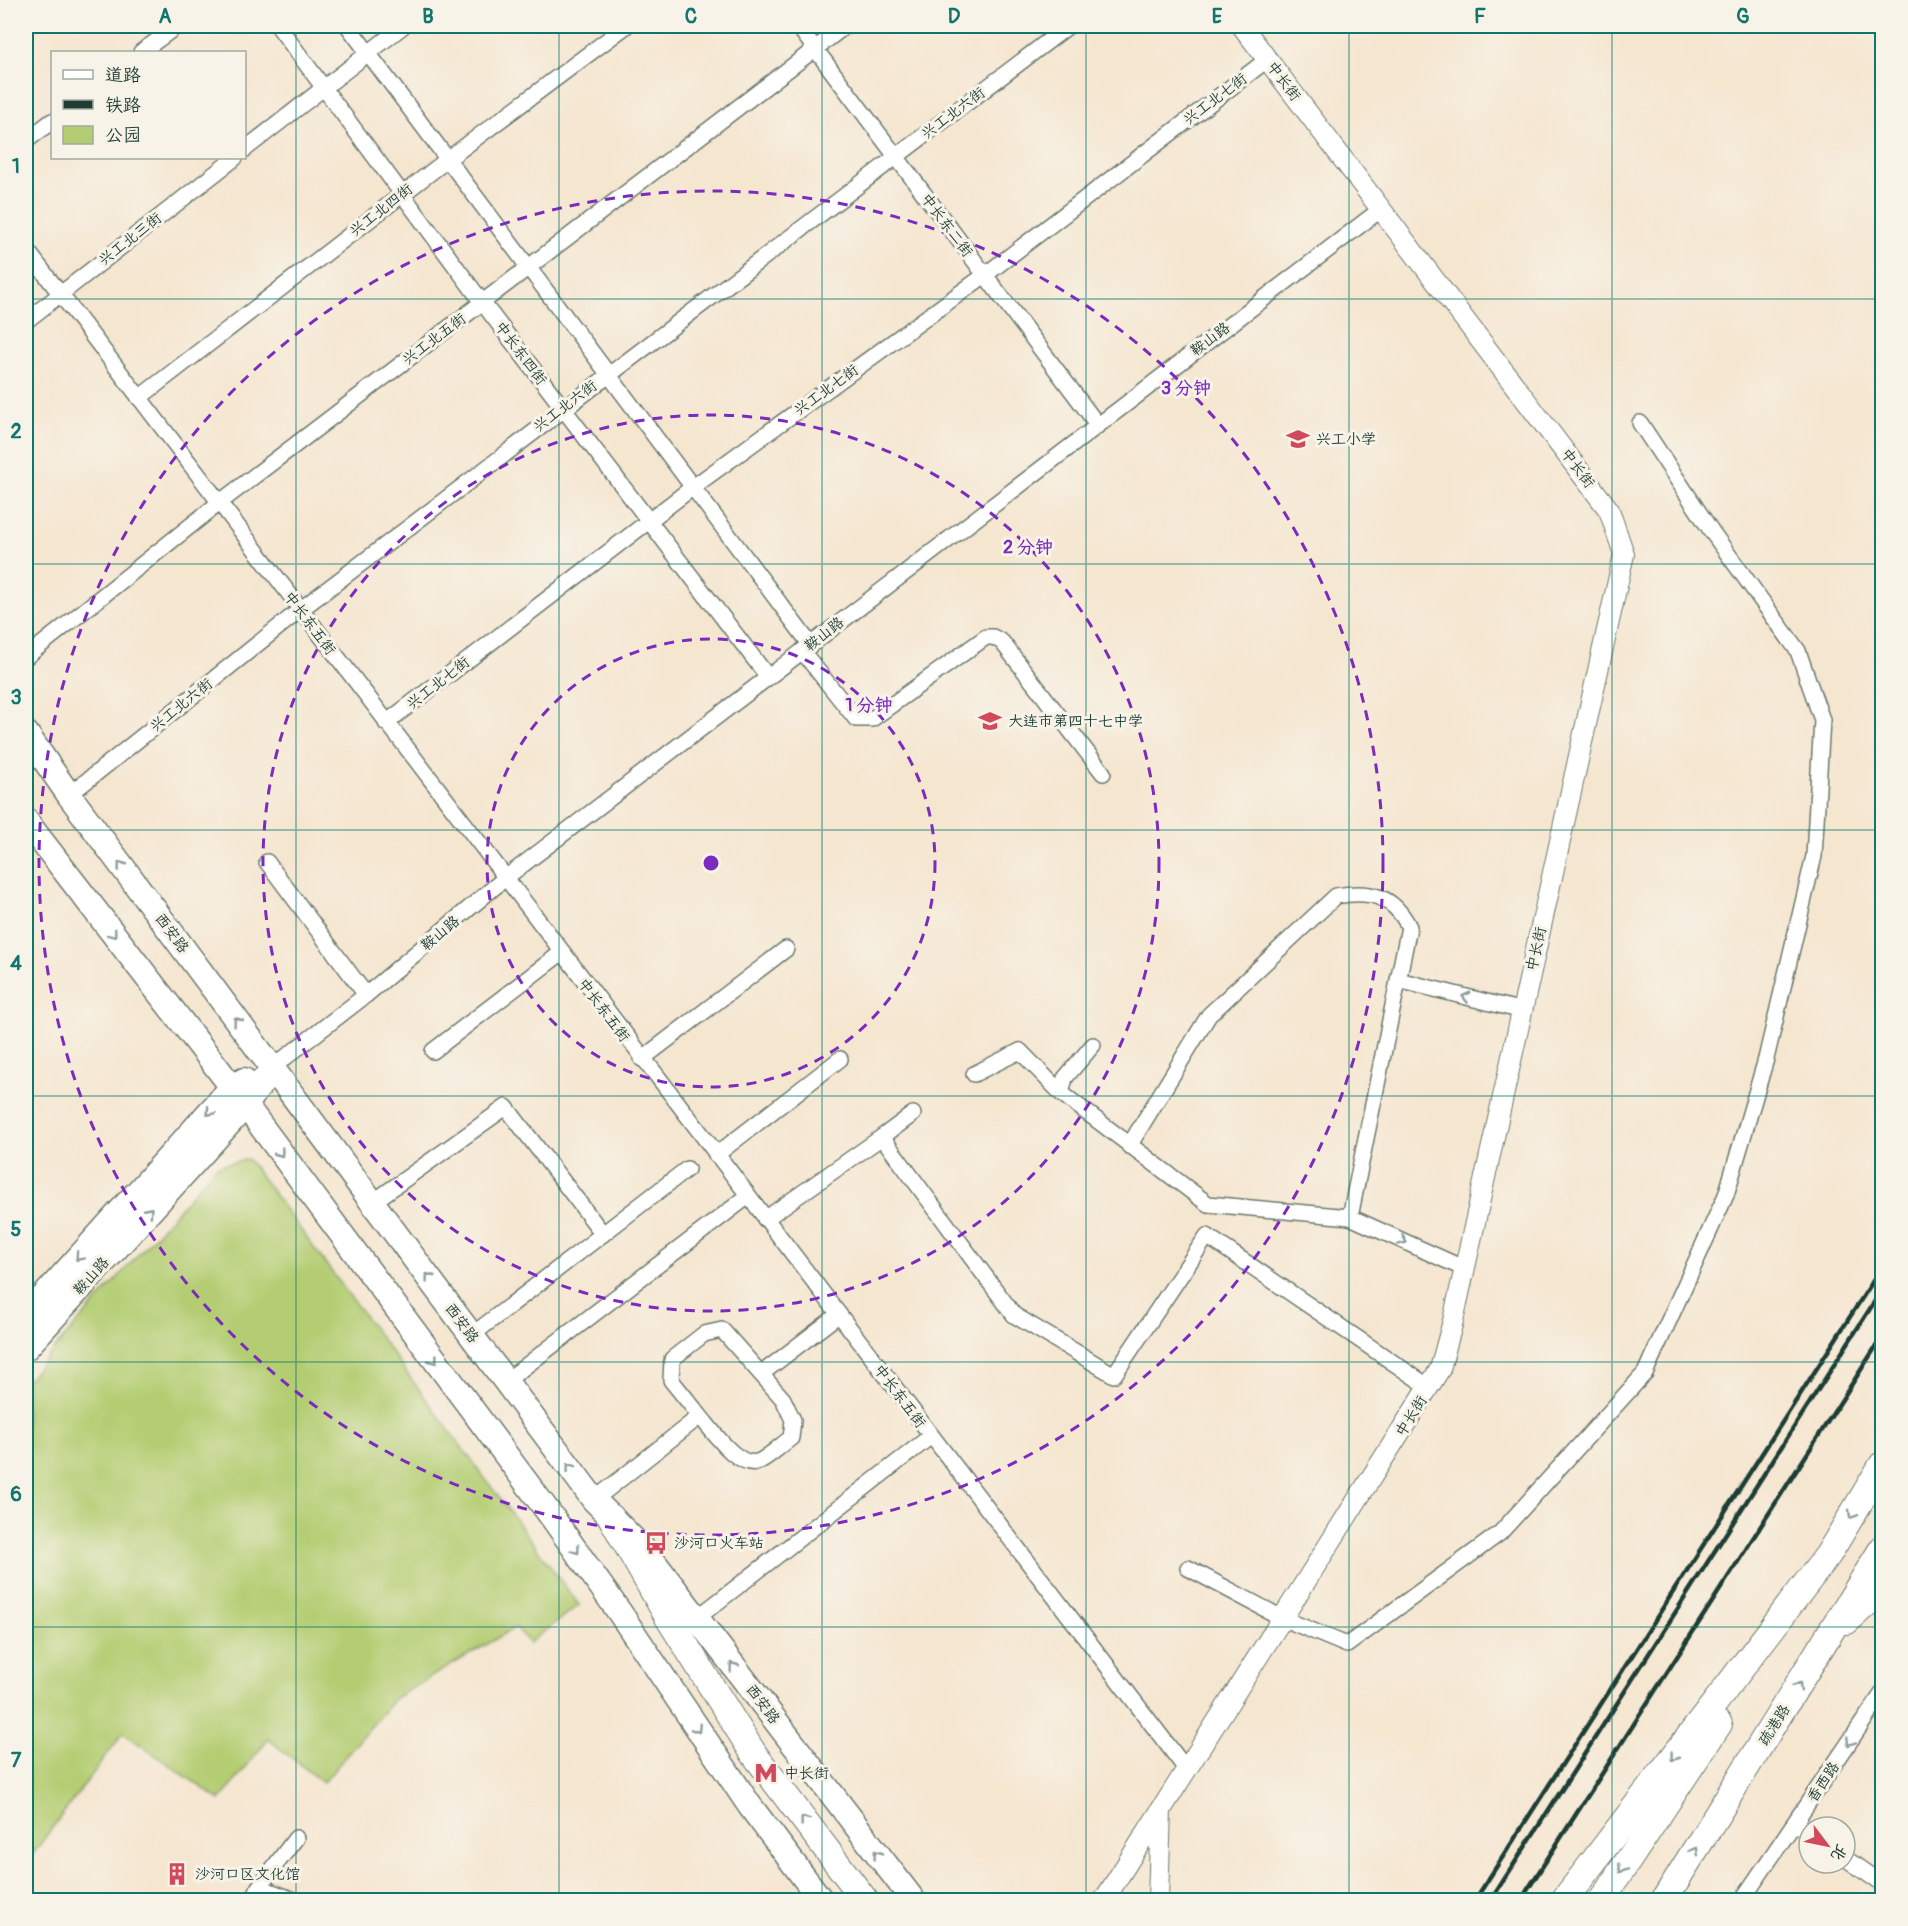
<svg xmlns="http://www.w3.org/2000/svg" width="1908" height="1926" font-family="Pangolin,'LXGW WenKai TC',sans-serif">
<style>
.green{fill:#b4cd72;stroke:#6a8553;stroke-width:1.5}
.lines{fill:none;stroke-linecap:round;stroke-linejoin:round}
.minor-casing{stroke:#6a786b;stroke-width:18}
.tertiary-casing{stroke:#6a786b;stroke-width:22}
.primary-casing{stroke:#6a786b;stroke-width:27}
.trunk-casing{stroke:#6a786b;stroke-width:28}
.minor{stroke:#fff;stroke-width:15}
.tertiary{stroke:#fff;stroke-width:20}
.primary{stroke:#fff;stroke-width:24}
.trunk{stroke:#fff;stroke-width:26}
.rail{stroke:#1f3d34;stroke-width:4.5}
.oneway{stroke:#8f9e9a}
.grid{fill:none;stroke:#0f766e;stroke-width:1.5;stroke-opacity:0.55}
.ring{fill:none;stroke:#7b2cbf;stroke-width:3;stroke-dasharray:10 8}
.labels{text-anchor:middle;stroke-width:6;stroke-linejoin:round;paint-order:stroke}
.street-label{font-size:15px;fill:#1f3d34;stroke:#f7f3e8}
.poi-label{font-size:15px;fill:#1f3d34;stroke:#f7f3e8;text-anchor:start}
.centre{fill:#7b2cbf;stroke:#f7f3e8;stroke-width:3}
.ring-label{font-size:18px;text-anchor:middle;font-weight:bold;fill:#7b2cbf;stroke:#f7f3e8;stroke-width:6;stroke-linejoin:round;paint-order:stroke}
.neatline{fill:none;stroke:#0f766e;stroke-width:2}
.grid-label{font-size:20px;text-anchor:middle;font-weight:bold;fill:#0f766e}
</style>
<rect width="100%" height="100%" fill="#f7f3e8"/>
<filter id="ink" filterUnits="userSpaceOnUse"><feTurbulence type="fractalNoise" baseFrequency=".0167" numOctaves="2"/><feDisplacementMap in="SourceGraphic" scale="12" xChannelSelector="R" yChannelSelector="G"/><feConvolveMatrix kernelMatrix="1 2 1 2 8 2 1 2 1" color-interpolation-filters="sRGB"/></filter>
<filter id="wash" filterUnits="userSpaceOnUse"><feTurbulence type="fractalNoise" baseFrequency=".008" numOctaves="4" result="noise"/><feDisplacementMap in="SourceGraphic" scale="24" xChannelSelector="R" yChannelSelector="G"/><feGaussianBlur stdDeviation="1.35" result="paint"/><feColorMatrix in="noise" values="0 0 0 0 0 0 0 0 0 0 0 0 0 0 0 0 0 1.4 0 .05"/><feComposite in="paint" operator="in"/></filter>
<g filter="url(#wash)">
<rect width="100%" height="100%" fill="#f5e6d0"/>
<path class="green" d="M248,1159L579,1605L529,1643L516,1627L395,1698L323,1783L268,1739L220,1800L123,1733L26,1863V1381L217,1166Z"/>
</g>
<g filter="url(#ink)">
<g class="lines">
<g class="minor-casing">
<g id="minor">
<path d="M278,26L482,302L768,677"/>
<path d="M348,26L810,644"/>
<path d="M798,26L1097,424"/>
<path d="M141,52L177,26"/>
<path d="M26,141L52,121"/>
<path d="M244,150L403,26"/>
<path d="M26,249L1186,1769"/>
<path d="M26,321L235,158"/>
<path d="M139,398L448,159L626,26"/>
<path d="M802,651L856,719H872L986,637H993L1002,642L1103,773"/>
<path d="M26,657L219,503L845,26"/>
<path d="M386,723L693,487L985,275L1268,59"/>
<path d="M69,795L300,610L1068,26"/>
<path d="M267,862L366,995"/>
<path d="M1398,980L1523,1011"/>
<path d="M1093,1045L1065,1078L1061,1093L1208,1204L1350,1217L1409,927C1393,895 1370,890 1336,896L1209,1015L1129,1146"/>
<path d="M433,1051L561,953"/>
<path d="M642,1059L786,949"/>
<path d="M273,1067L366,995L504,879L1380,210"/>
<path d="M974,1074L1020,1051L1061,1093"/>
<path d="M882,1137L913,1114"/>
<path d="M716,1155L840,1059"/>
<path d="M373,1202L506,1107L603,1234"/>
<path d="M1350,1217L1465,1269"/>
<path d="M765,1219L882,1137L1014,1315L1114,1375L1207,1236L1429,1387"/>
<path d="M472,1335L687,1169"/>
<path d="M761,1374L838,1315"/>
<path d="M506,1381L747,1197"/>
<path d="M594,1500L700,1416C712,1430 739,1471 760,1461C771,1455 781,1445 791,1438L793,1420L783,1399L722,1330L704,1334L672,1359L671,1380L700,1416"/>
<path d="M1188,1568L1284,1619L1347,1645L1500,1533L1645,1373L1726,1195L1766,1059L1814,856L1822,720L1798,651L1712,532L1640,423"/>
<path d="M697,1618L931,1436"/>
<path d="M1795,1823L1809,1833"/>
<path d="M1845,1858L1882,1884"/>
<path d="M259,1887L294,1900"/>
<path d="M253,1900L259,1887L296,1838"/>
<path d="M1742,1900L1882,1694"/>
</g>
</g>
<g class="tertiary-casing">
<g id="tertiary">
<path d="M1104,1900L1440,1369L1453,1321L1624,554L1609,510L1242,26"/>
<path d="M1158,1900L1161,1810"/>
</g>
</g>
<g class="primary-casing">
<g id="primary">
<path d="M26,733L69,795L594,1500L647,1553L913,1900"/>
<path d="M26,821L232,1087L552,1517L620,1613L750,1806L821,1900"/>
<path d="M26,1316L232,1087L244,1080"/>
<path d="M26,1348L245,1106L273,1067"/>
</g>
</g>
<g class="trunk-casing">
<g id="trunk">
<path d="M611,1517L669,1619L754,1754L865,1900"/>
<path d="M1847,1621L1882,1590"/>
<path d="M1564,1900L1828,1555L1882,1465"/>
<path d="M1602,1900L1719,1724"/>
<path d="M1664,1900L1882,1549"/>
</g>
</g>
<use href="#minor" class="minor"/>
<use href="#tertiary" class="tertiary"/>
<use href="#primary" class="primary"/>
<use href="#trunk" class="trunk"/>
<g class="rail">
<path d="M1475,1900L1882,1267"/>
<path d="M1491,1900L1882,1290"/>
<path d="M1521,1900L1882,1337"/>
</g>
</g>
<defs><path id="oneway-chevron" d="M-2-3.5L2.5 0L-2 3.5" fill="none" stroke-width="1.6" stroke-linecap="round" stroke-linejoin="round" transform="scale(1.5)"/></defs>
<g class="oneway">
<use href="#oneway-chevron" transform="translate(121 865) rotate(-127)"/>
<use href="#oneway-chevron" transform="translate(113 934) rotate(52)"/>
<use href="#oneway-chevron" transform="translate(1466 997) rotate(-166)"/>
<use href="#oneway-chevron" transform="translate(237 1021) rotate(-127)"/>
<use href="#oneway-chevron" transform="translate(210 1112) rotate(132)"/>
<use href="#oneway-chevron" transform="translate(280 1153) rotate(53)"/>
<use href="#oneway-chevron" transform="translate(149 1211) rotate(-48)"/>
<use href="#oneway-chevron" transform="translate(1403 1241) rotate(24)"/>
<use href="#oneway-chevron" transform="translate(79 1257) rotate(133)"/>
<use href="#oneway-chevron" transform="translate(429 1277) rotate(-127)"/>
<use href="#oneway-chevron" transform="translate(434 1360) rotate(53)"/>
<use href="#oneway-chevron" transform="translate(570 1467) rotate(-127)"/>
<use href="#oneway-chevron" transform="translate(1852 1515) rotate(121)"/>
<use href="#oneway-chevron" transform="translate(576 1550) rotate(54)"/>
<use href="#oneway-chevron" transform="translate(733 1666) rotate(-127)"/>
<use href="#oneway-chevron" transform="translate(1798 1686) rotate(-58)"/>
<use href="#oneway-chevron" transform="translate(697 1729) rotate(57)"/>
<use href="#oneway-chevron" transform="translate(1850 1742) rotate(124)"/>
<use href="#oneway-chevron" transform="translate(1674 1757) rotate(127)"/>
<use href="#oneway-chevron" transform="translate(804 1820) rotate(-127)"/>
<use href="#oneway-chevron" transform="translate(1695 1851) rotate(-58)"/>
<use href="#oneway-chevron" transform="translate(877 1854) rotate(-127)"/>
<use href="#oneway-chevron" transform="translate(1622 1869) rotate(123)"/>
</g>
</g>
<path class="grid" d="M296,26V1900M559,26V1900M822,26V1900M1086,26V1900M1349,26V1900M1612,26V1900M26,299H1882M26,564H1882M26,830H1882M26,1096H1882M26,1362H1882M26,1627H1882"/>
<g class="ring">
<circle cx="711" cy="863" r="224"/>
<circle cx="711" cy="863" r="448"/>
<circle cx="711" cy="863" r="672"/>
</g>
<defs>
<g id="school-bare" transform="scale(1.8)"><path d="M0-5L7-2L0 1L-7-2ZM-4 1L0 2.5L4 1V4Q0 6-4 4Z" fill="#d1495b" stroke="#f7f3e8" stroke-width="2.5" paint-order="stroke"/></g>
<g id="bus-bare" transform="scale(1.8)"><path d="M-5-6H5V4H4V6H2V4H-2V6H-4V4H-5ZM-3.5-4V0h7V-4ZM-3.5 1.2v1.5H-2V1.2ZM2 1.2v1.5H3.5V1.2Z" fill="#d1495b" stroke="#f7f3e8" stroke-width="2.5" paint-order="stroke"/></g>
<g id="metro-bare" transform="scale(1.8)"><path d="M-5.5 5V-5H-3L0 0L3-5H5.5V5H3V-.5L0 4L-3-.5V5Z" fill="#d1495b" stroke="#f7f3e8" stroke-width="2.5" paint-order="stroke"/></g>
<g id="building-bare" transform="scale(1.8)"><path d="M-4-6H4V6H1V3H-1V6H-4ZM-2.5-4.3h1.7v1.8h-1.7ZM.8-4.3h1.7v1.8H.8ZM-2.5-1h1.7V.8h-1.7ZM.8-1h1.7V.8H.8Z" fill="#d1495b" stroke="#f7f3e8" stroke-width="2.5" paint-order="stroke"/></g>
</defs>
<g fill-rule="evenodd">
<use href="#school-bare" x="1298" y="439"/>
<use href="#school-bare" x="990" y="721"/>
<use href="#bus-bare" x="656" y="1543"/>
<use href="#metro-bare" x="766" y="1773"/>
<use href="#building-bare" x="177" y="1874"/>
</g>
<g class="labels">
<g class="street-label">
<text transform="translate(1284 81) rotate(53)" y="5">中长街</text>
<text transform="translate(1215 99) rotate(-37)" y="5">兴工北七街</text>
<text transform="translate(953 113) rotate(-37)" y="5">兴工北六街</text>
<text transform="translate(381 210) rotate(-38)" y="5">兴工北四街</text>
<text transform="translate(947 225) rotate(53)" y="5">中长东二街</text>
<text transform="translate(130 239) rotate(-38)" y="5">兴工北三街</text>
<text transform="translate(434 339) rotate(-37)" y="5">兴工北五街</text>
<text transform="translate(1210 339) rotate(-37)" y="5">鞍山路</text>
<text transform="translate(521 353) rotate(53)" y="5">中长东四街</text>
<text transform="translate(826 390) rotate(-36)" y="5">兴工北七街</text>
<text transform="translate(565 406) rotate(-37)" y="5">兴工北六街</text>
<text transform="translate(1578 468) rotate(53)" y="5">中长街</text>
<text transform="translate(310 623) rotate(53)" y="5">中长东五街</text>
<text transform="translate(824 634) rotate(-38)" y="5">鞍山路</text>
<text transform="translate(438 683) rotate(-38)" y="5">兴工北七街</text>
<text transform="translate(181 705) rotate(-39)" y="5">兴工北六街</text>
<text transform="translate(172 933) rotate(53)" y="5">西安路</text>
<text transform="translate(440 933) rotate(-40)" y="5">鞍山路</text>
<text transform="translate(1536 949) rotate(-77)" y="5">中长街</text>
<text transform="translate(604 1010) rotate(53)" y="5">中长东五街</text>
<text transform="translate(91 1276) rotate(-48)" y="5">鞍山路</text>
<text transform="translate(462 1323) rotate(53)" y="5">西安路</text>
<text transform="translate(900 1396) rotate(53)" y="5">中长东五街</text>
<text transform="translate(1411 1416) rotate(-58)" y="5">中长街</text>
<text transform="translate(763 1704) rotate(53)" y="5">西安路</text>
<text transform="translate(1774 1725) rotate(-58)" y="5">疏港路</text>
<text transform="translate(1823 1782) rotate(-56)" y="5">香西路</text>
</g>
<g class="poi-label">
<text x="1316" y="444">兴工小学</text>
<text x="1008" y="726">大连市第四十七中学</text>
<text x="674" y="1548">沙河口火车站</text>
<text x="784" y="1778">中长街</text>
<text x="195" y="1879">沙河口区文化馆</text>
</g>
</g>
<circle cx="711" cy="863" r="9" class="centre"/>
<g class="ring-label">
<text x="1186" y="394">3 分钟</text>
<text x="1028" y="553">2 分钟</text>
<text x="869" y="711">1 分钟</text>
</g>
<rect width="1908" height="1926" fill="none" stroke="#f7f3e8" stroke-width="66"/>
<rect x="51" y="51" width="195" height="108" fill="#f7f3e8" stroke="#a1aaa0" stroke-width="1.5"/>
<rect x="63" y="70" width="30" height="9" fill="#ffffff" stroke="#a1aaa0" stroke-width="1.5"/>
<text x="105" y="81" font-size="18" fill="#1f3d34">道路</text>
<rect x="63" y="100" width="30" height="9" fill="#1f3d34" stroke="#a1aaa0" stroke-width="1.5"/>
<text x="105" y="111" font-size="18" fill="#1f3d34">铁路</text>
<rect x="63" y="126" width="30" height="18" fill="#b4cd72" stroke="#a1aaa0" stroke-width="1.5"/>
<text x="105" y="141" font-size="18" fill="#1f3d34">公园</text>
<g transform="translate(1827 1845) rotate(122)"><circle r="28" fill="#f7f3e8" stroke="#a1aaa0" stroke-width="1.5"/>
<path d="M0-4.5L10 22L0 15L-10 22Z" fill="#d1495b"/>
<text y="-9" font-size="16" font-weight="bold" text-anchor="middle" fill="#1f3d34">北</text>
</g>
<rect x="33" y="33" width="1842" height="1860" class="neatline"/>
<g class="grid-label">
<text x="165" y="23">A</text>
<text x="428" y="23">B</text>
<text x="691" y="23">C</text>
<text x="954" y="23">D</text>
<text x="1217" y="23">E</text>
<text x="1480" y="23">F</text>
<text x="1743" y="23">G</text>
<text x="16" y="173">1</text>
<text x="16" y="438">2</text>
<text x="16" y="704">3</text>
<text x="16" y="970">4</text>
<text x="16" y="1236">5</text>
<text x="16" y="1501">6</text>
<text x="16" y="1767">7</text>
</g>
</svg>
